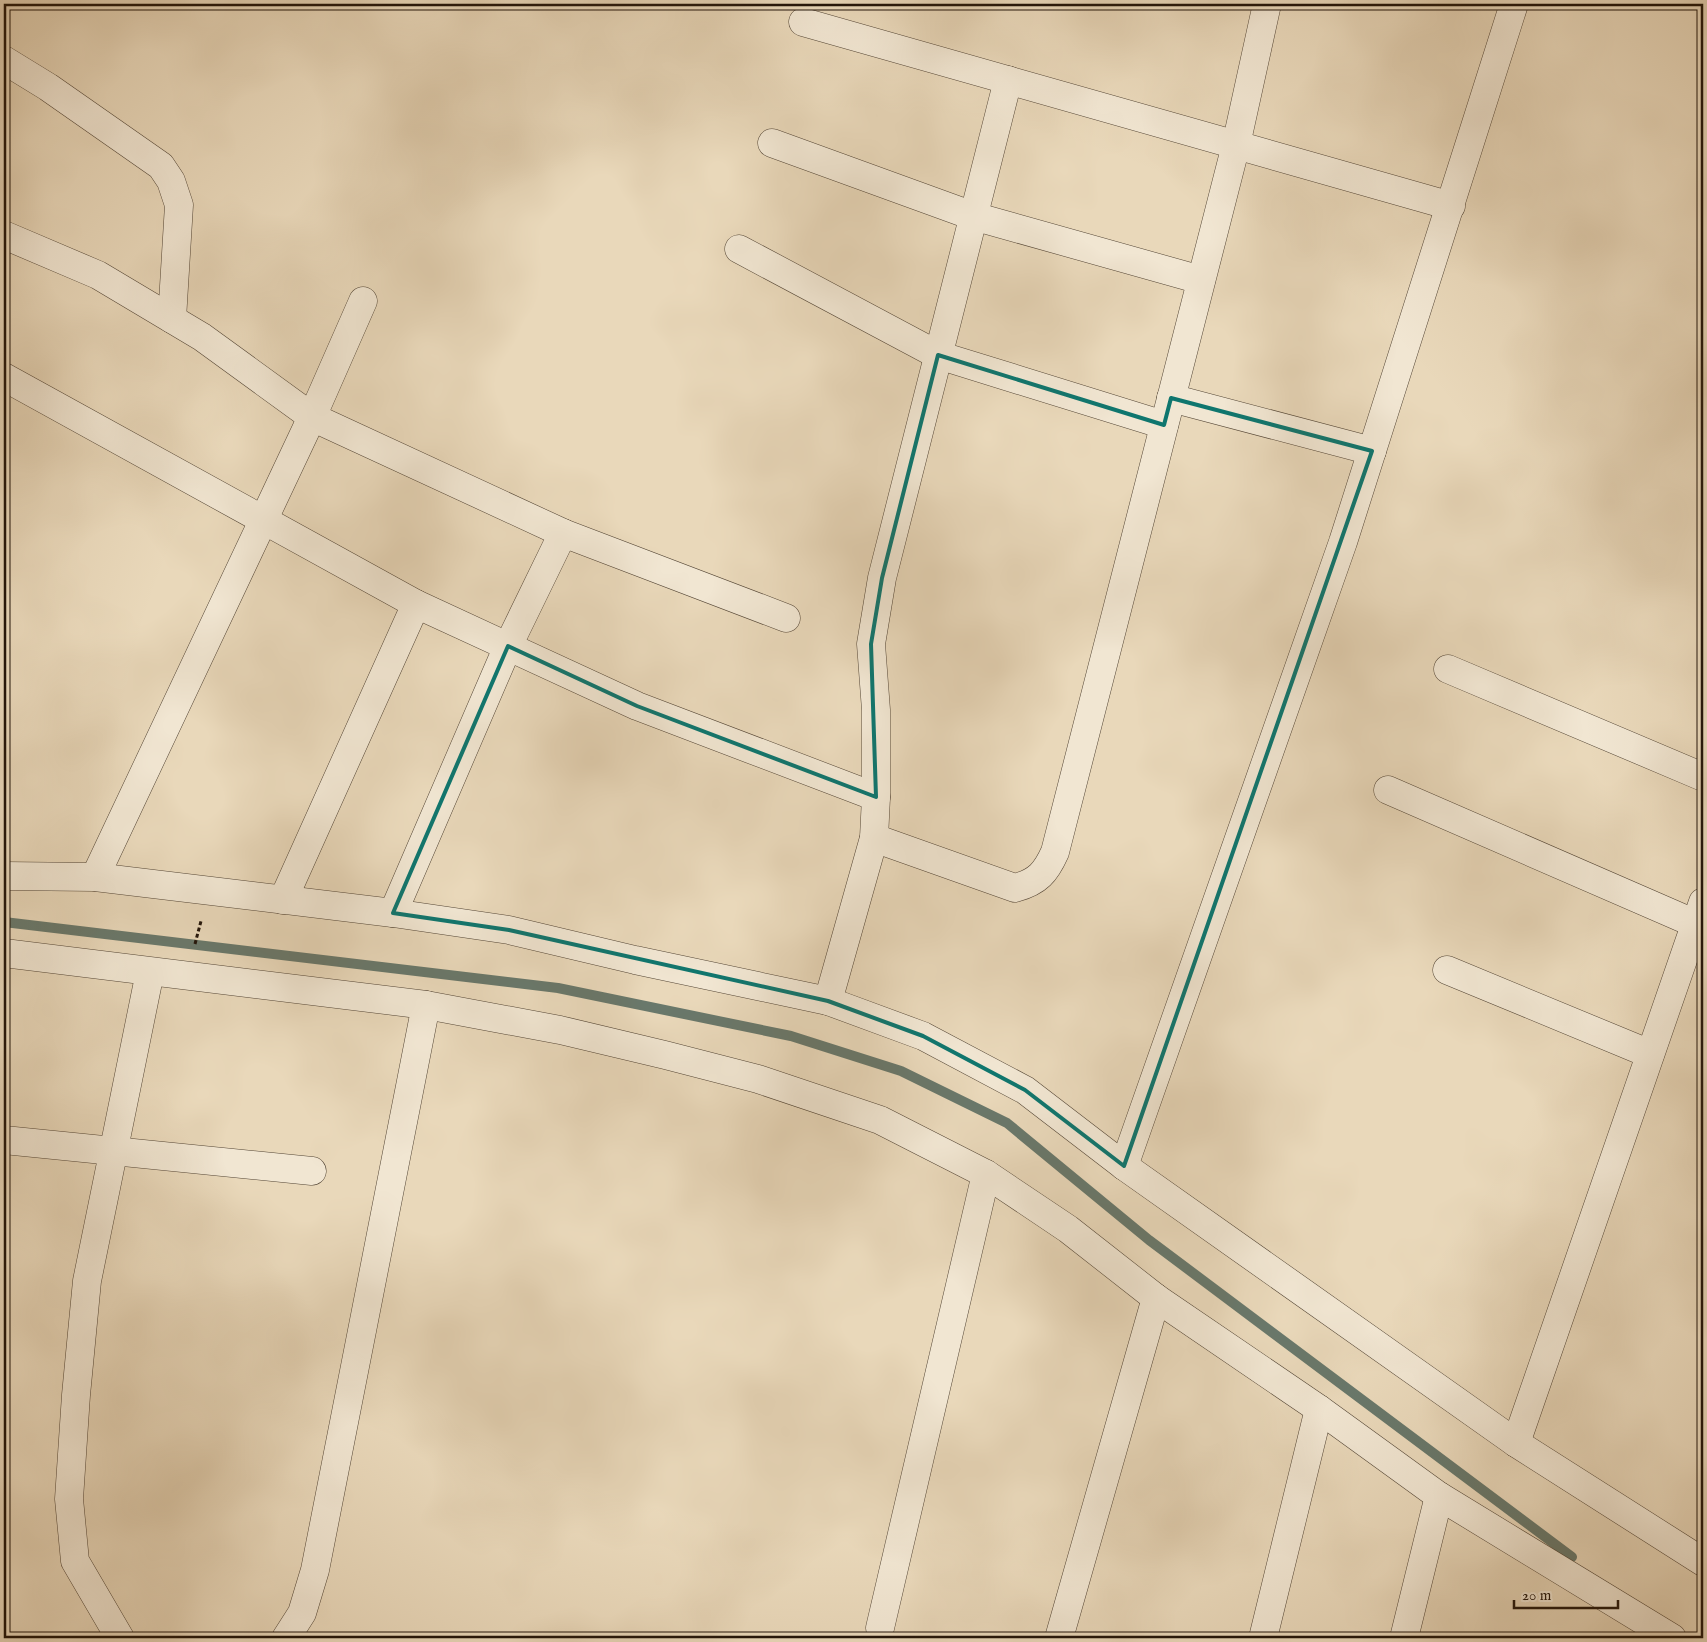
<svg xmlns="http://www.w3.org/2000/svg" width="1707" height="1642" font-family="'IM FELL English',serif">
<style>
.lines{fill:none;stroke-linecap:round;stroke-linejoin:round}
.stream{stroke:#69786b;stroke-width:10}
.minor-casing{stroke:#544636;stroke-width:29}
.path{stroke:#23150a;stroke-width:3;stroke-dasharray:4 2.5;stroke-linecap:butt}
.minor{stroke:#f1e6d2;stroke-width:28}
.marked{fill:none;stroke:#0f766e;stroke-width:4;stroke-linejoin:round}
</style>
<rect width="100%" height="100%" fill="#e9d8ba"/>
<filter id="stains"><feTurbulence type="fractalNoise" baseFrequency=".004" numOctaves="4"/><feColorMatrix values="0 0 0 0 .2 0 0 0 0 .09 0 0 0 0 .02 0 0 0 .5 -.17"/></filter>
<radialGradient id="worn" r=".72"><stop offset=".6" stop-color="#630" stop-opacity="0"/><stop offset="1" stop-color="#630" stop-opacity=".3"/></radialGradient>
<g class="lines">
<path class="stream" d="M4,922L558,988L791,1036L901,1071L1007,1123L1149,1240L1572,1557"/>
<g class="minor-casing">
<g id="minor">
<path d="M803,22L1451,206"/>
<path d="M4,60L48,87L161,166L171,181L179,205L172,319"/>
<path d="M772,143L973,216L1201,280"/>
<path d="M4,235L98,275L202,337L312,417L563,533"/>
<path d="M739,249L938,355L1164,425"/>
<path d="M4,377L416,604L637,706L876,797L874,838L828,1001"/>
<path d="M1171,398L1372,451"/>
<path d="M1448,669L1703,777"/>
<path d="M1388,790L1696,924"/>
<path d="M876,797V710L871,644L882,578L1008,80"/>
<path d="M874,838L1015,888C1038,882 1046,872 1055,852L1236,145L1267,4"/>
<path d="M4,876L95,877L393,913L509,930L635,960L828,1001L923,1036L1025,1090L1124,1166L1516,1443L1703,1562"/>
<path d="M95,877L312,417L363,301"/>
<path d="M283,900L416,604"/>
<path d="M393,913L508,646L563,533L786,618"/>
<path d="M4,953L426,1005L560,1030L665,1055L758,1079L880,1120L986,1174L1068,1229L1156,1298L1319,1409L1439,1496L1672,1638"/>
<path d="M1447,970L1650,1054"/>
<path d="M4,1140L312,1171"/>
<path d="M1124,1166L1343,542L1514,4"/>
<path d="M1516,1443L1703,902"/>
<path d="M880,1628L986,1174"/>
<path d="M120,1638L75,1561L69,1499L76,1395L87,1281L150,972"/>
<path d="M286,1638L302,1613L315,1570L426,1005"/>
<path d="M1059,1638L1156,1298"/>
<path d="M1263,1638L1319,1409"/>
<path d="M1404,1638L1439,1496"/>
</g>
</g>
<path class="path" d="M195,944L201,921"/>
<use href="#minor" class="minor"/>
</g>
<path class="marked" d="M938,355L1164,425L1171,398L1372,451L1124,1166L1025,1090L923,1036L828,1001L509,930L393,913L508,646L637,706L876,797L871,644L882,578Z"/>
<rect width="1707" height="1642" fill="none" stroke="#e9d8ba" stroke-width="20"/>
<rect x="5" y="5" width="1697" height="1632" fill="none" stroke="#23150a" stroke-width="2.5"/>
<rect x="10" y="10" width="1687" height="1622" fill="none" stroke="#23150a"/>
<path d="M1514 1600v8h104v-8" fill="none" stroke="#23150a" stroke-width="2.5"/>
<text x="1522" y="1600" font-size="15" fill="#23150a" stroke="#f1e6d2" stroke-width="4" paint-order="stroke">20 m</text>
<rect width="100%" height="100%" filter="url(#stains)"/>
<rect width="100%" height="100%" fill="url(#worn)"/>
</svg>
